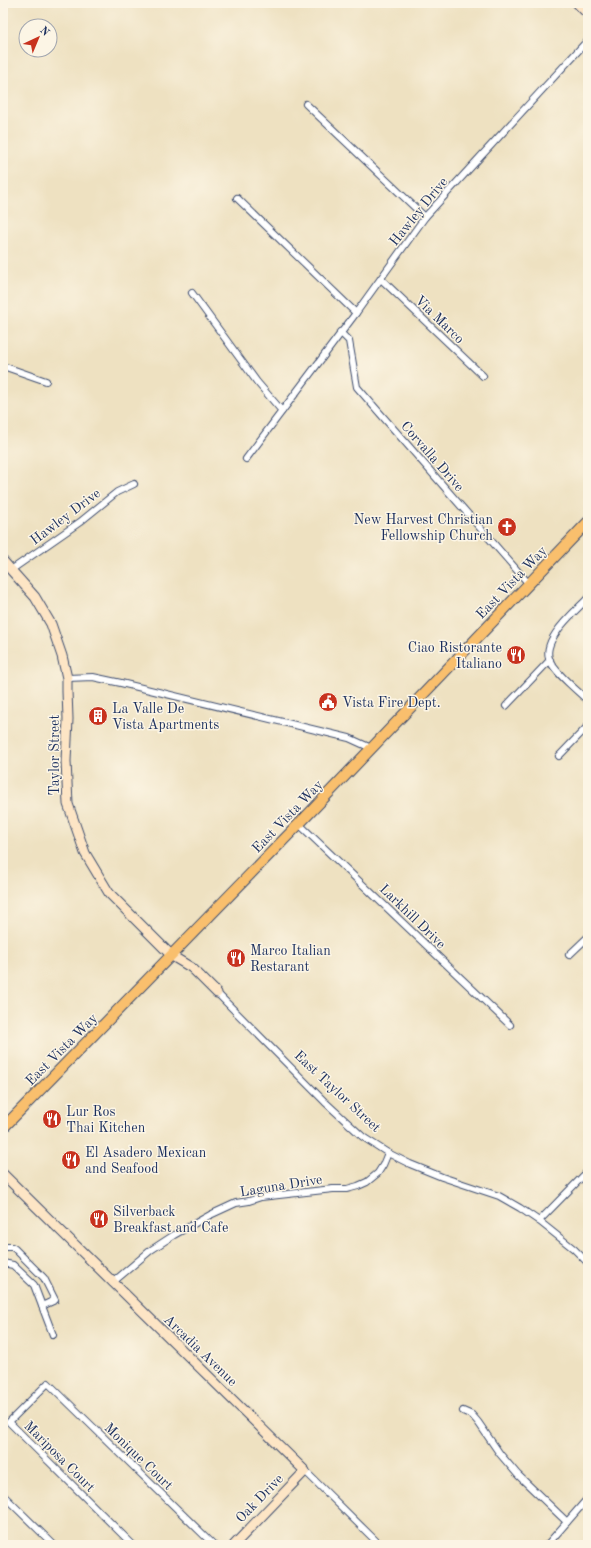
<svg xmlns="http://www.w3.org/2000/svg" width="591" height="1548" font-family="'Old Standard TT',serif">
<style>
.lines{fill:none;stroke-linecap:round;stroke-linejoin:round}
.street-casing{stroke:#3b4a6d;stroke-width:8}
.secondary-casing{stroke:#3b4a6d;stroke-width:11}
.primary-casing{stroke:#3b4a6d;stroke-width:12}
.street{stroke:#fff;stroke-width:6}
.secondary{stroke:#fde5c5;stroke-width:9}
.primary{stroke:#f9bf6d;stroke-width:10}
.labels{text-anchor:middle;stroke-width:3;stroke-linejoin:round;paint-order:stroke}
.street-label{font-size:14px;fill:#1b2f5e;stroke:#fcf5e5}
.poi-label{font-size:14px;fill:#1b2f5e;stroke:#fcf5e5;text-anchor:start}
</style>
<rect width="100%" height="100%" fill="#fcf5e5"/>
<filter id="ink" filterUnits="userSpaceOnUse"><feTurbulence type="fractalNoise" baseFrequency=".025" numOctaves="2"/><feDisplacementMap in="SourceGraphic" scale="8" xChannelSelector="R" yChannelSelector="G"/><feConvolveMatrix kernelMatrix="1 2 1 2 8 2 1 2 1" color-interpolation-filters="sRGB"/></filter>
<filter id="wash" filterUnits="userSpaceOnUse"><feTurbulence type="fractalNoise" baseFrequency=".012" numOctaves="4" result="noise"/><feDisplacementMap in="SourceGraphic" scale="16" xChannelSelector="R" yChannelSelector="G"/><feGaussianBlur stdDeviation="0.9" result="paint"/><feColorMatrix in="noise" values="0 0 0 0 0 0 0 0 0 0 0 0 0 0 0 0 0 1.4 0 .05"/><feComposite in="paint" operator="in"/></filter>
<g filter="url(#wash)">
<rect width="100%" height="100%" fill="#eee1c1"/>
</g>
<g filter="url(#ink)">
<g class="lines">
<g class="street-casing">
<g id="street">
<path d="M306,104L425,217"/>
<path d="M237,198L356,313"/>
<path d="M381,279L483,376"/>
<path d="M192,293L257,382L282,411"/>
<path d="M340,332L349,341L357,387L529,584"/>
<path d="M3,366L46,381"/>
<path d="M246,459L356,313L425,217L588,40"/>
<path d="M11,570L80,522L117,492L134,484"/>
<path d="M588,598C575,612 540,640 550,661C557,675 577,690 588,701"/>
<path d="M67,678L93,677L121,683L349,738L371,748"/>
<path d="M506,706L550,660"/>
<path d="M559,756L588,726"/>
<path d="M299,824L510,1025"/>
<path d="M569,955L588,937"/>
<path d="M217,993L325,1102L363,1137L388,1153L410,1164L442,1177L499,1196L520,1208L539,1221L574,1249L588,1263"/>
<path d="M539,1221L588,1171"/>
<path d="M3,1247H12L15,1249L44,1278L55,1300L42,1306"/>
<path d="M3,1263L13,1265L34,1285L53,1335"/>
<path d="M112,1283L151,1250L174,1235L210,1215L236,1203L249,1201L261,1197L333,1189H347L358,1186L367,1182L378,1173L383,1165L388,1153"/>
<path d="M3,1389L4,1391"/>
<path d="M463,1411L472,1415L478,1422L500,1454L518,1475L567,1522"/>
<path d="M305,1471L380,1545"/>
<path d="M3,1495L54,1545"/>
<path d="M133,1545L9,1422L48,1383L214,1545"/>
<path d="M547,1545L588,1498"/>
</g>
</g>
<g class="secondary-casing">
<g id="secondary">
<path d="M577,3L588,14"/>
<path d="M3,561L35,597L51,624L62,656L67,678V691L68,719L66,761L68,804L85,853L109,893L172,956L192,968L217,993"/>
<path d="M3,1174L305,1471L234,1545"/>
</g>
</g>
<g class="primary-casing">
<path id="primary" d="M3,1128L299,824L588,522"/>
</g>
<use href="#street" class="street"/>
<use href="#secondary" class="secondary"/>
<use href="#primary" class="primary"/>
</g>
</g>
<defs>
<g id="church-disc" transform="scale(1)"><circle r="9.5" fill="#c8321e" stroke="#fcf5e5"/><path d="M-1.2-6h2.4v3.5h3.3v2.4h-3.3V6h-2.4V-.1h-3.3v-2.4h3.3Z" fill="#fff"/></g>
<g id="restaurant-disc" transform="scale(1)"><circle r="9.5" fill="#c8321e" stroke="#fcf5e5"/><path d="M-5-6h1v4h1v-4h1v4h1v-4h1v5L-1.5 .5V6h-2V.5L-5-1ZM5-6V6H3V1.5H1.5Q1.5-4 5-6Z" fill="#fff"/></g>
<g id="civic-disc" transform="scale(1)"><circle r="9.5" fill="#c8321e" stroke="#fcf5e5"/><path d="M-.6-6.5H3V-4.5H.6V-3L4-1V1h2V6H-6V1h2V-1L-.6-3ZM-1.2 2.5V6h2.4V2.5Z" fill="#fff"/></g>
<g id="building-disc" transform="scale(1)"><circle r="9.5" fill="#c8321e" stroke="#fcf5e5"/><path d="M-4-6H4V6H1V3H-1V6H-4ZM-2.5-4.3h1.7v1.8h-1.7ZM.8-4.3h1.7v1.8H.8ZM-2.5-1h1.7V.8h-1.7ZM.8-1h1.7V.8H.8Z" fill="#fff"/></g>
</defs>
<g fill-rule="evenodd">
<use href="#church-disc" x="507" y="527"/>
<use href="#restaurant-disc" x="516" y="655"/>
<use href="#civic-disc" x="328" y="702"/>
<use href="#building-disc" x="98" y="716"/>
<use href="#restaurant-disc" x="236" y="958"/>
<use href="#restaurant-disc" x="52" y="1119"/>
<use href="#restaurant-disc" x="71" y="1160"/>
<use href="#restaurant-disc" x="99" y="1219"/>
</g>
<g class="labels">
<g class="street-label">
<text transform="translate(418 211) rotate(-51)" y="5">Hawley Drive</text>
<text transform="translate(440 319) rotate(44)" y="5">Via Marco</text>
<text transform="translate(433 456) rotate(49)" y="5">Corvalla Drive</text>
<text transform="translate(65 516) rotate(-37)" y="5">Hawley Drive</text>
<text transform="translate(511 582) rotate(-46)" y="5">East Vista Way</text>
<text transform="translate(54 755) rotate(-90)" y="5">Taylor Street</text>
<text transform="translate(287 816) rotate(-46)" y="5">East Vista Way</text>
<text transform="translate(413 916) rotate(44)" y="5">Larkhill Drive</text>
<text transform="translate(61 1049) rotate(-45)" y="5">East Vista Way</text>
<text transform="translate(338 1091) rotate(43)" y="5">East Taylor Street</text>
<text transform="translate(281 1185) rotate(-9)" y="5">Laguna Drive</text>
<text transform="translate(201 1350) rotate(44)" y="5">Arcadia Avenue</text>
<text transform="translate(60 1456) rotate(45)" y="5">Mariposa Court</text>
<text transform="translate(139 1456) rotate(44)" y="5">Monique Court</text>
<text transform="translate(259 1498) rotate(-46)" y="5">Oak Drive</text>
</g>
<g class="poi-label">
<text x="493" y="524" text-anchor="end">New Harvest Christian<tspan x="493" dy="16">Fellowship Church</tspan></text>
<text x="502" y="652" text-anchor="end">Ciao Ristorante<tspan x="502" dy="16">Italiano</tspan></text>
<text x="342" y="707">Vista Fire Dept.</text>
<text x="112" y="713">La Valle De<tspan x="112" dy="16">Vista Apartments</tspan></text>
<text x="250" y="955">Marco Italian<tspan x="250" dy="16">Restarant</tspan></text>
<text x="66" y="1116">Lur Ros<tspan x="66" dy="16">Thai Kitchen</tspan></text>
<text x="85" y="1157">El Asadero Mexican<tspan x="85" dy="16">and Seafood</tspan></text>
<text x="113" y="1216">Silverback<tspan x="113" dy="16">Breakfast and Cafe</tspan></text>
</g>
</g>
<rect width="591" height="1548" fill="none" stroke="#fcf5e5" stroke-width="16"/>
<g transform="translate(38 38) rotate(44)"><circle r="19" fill="#fcf5e5" stroke="#a2a6af"/>
<path d="M0-3L7 15L0 10L-7 15Z" fill="#c8321e"/>
<text y="-6" font-size="11" font-weight="bold" text-anchor="middle" fill="#1b2f5e">N</text>
</g>
</svg>
